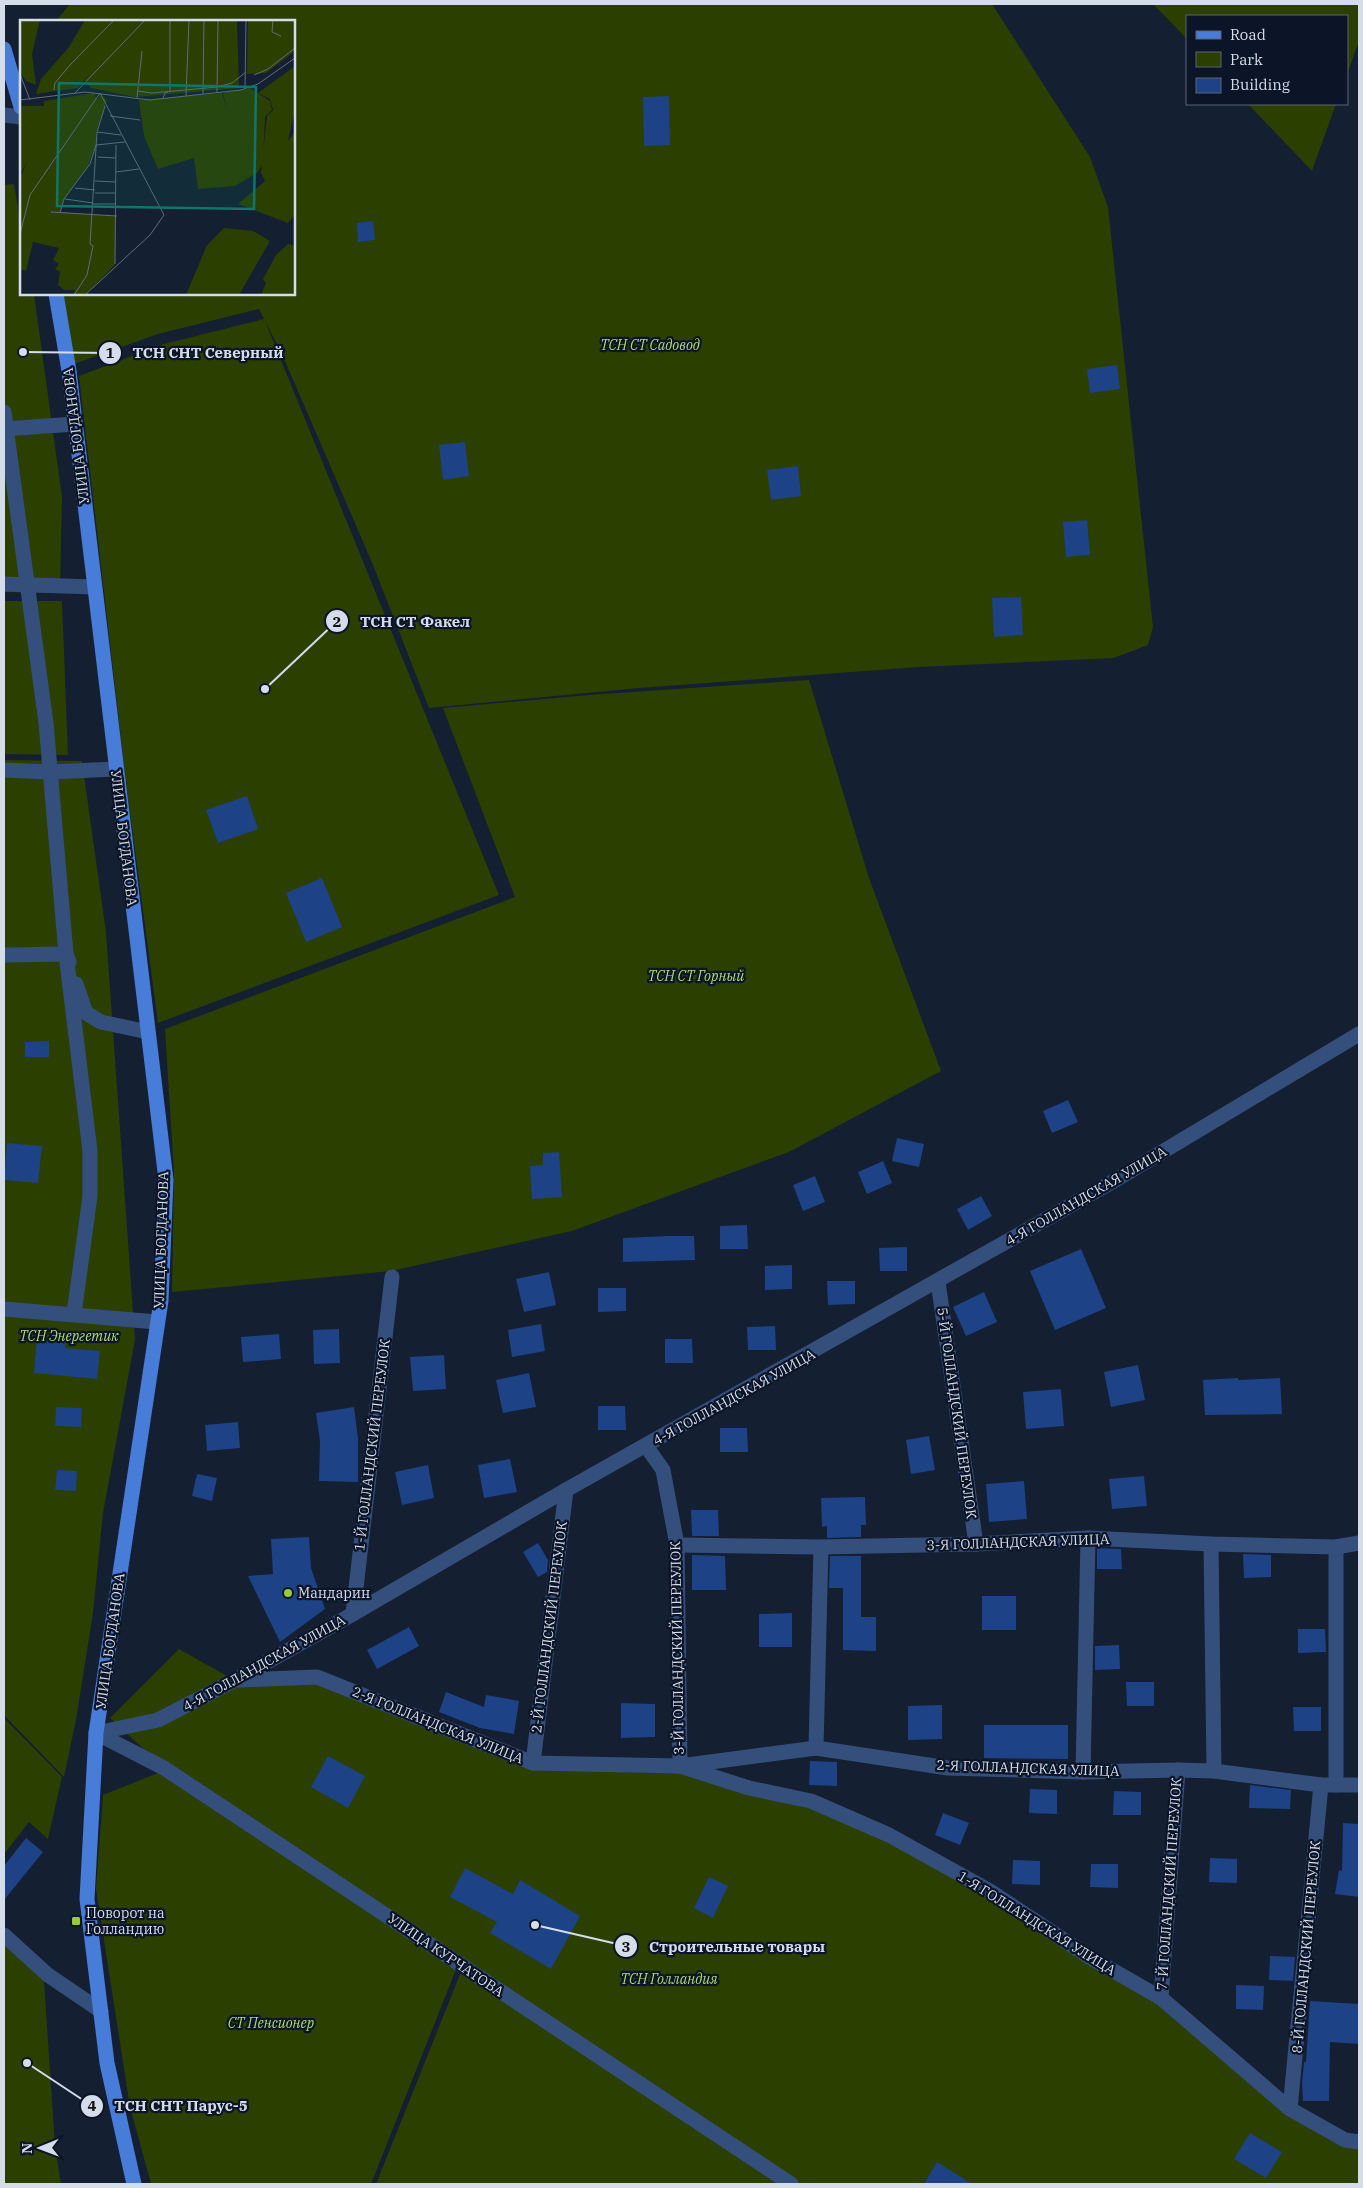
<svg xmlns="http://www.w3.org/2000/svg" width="1363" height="2188" font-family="'IBM Plex Serif',serif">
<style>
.green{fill:#2b3f00}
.building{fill:#1d4285}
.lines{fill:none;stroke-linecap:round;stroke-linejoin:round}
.minor{stroke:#354f7c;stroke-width:15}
.primary{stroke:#487cd9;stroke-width:15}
.poi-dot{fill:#98cb36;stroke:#0b1527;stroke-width:2}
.labels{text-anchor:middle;stroke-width:4.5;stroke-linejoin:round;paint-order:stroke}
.park-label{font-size:14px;font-style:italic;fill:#afdb6a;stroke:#0b1527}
.street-label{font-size:14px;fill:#d6ddea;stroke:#0b1527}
.poi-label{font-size:14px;fill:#d6ddea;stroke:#0b1527;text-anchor:start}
.inset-road{fill:none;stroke:#626b7b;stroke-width:1}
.view{fill:#0f766e;fill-opacity:0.15;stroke:#0f766e;stroke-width:2.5}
.inset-edge{fill:none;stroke:#d6ddea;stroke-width:2.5}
.leader{fill:none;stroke:#d6ddea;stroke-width:2}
.callout-dot{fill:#d6ddea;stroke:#0b1527;stroke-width:2}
.mark-label{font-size:15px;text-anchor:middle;font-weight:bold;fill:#111}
.callout-label{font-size:15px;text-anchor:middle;font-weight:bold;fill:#d6ddea;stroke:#0b1527;stroke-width:4.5;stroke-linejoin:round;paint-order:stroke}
</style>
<rect width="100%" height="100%" fill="#141f31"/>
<g class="green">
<path d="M70,4H992L1090,157L1108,207L1153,627L1148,645L1114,658L919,667L639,688L429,708L373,565L282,354L265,321L499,895L158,1023L127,790L79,376L164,344L264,319L259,309L158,334L74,364L61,294H294V21H56Z"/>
<path d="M1153,4H1359V41L1347,75V16H1187V39Z"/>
<path d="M1248,104H1336L1312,171Z"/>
<path d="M14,184L21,225V294H34L62,497L60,593L4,592V185Z"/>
<path d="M4,601H62L68,755L4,754Z"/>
<path d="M809,680L869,878L941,1071L789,1152L572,1231L391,1271L172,1292L174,1173L165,1029L515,897L443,708L589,695Z"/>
<path d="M4,760L82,761L106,932L135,1340L103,1513L93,1613L76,1720L64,1777L4,1715Z"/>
<path d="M179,1649L236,1681L316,1678L534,1765L679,1768L810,1803L921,1854L1175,2014L1288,2111L1359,2145V2184H376L465,1962L164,1768L110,1718Z"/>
<path d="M4,1718L62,1777L48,1839L29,1822L4,1854Z"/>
<path d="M163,1771L459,1962L371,2184H151L130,2107L96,1889L103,1795Z"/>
<path d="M4,1943L44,1980L55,2146L61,2184H4Z"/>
</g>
<g class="building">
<path d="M669,96L670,145L644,146L643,97Z"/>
<path d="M373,221L375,240L358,242L357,223Z"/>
<path d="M1117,365L1120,389L1090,393L1087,369Z"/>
<path d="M465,442L469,476L443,480L439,445Z"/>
<path d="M798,466L801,496L771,500L767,470Z"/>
<path d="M1087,520L1090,555L1066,557L1063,522Z"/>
<path d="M1021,597L1023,635L994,637L992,598Z"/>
<path d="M247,796L258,829L218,843L206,810Z"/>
<path d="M322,878L342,927L306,942L286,893Z"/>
<path d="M49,1041V1057H25V1042Z"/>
<path d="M1068,1100L1078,1122L1052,1133L1043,1111Z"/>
<path d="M897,1138L924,1144L919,1167L892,1161Z"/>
<path d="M7,1143L42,1146L38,1183L4,1180Z"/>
<path d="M559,1152L562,1197L532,1199L530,1166L543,1165V1153Z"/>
<path d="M883,1161L892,1183L867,1194L858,1172Z"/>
<path d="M815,1176L825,1202L803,1211L793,1185Z"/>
<path d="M981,1196L992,1216L968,1230L957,1209Z"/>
<path d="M747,1225L748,1249H720V1226Z"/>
<path d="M667,1236H694L695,1260L623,1262V1238Z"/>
<path d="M907,1247V1271H880L879,1248Z"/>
<path d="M1081,1249L1106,1308L1055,1330L1030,1271Z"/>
<path d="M792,1265V1289L765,1290V1266Z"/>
<path d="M549,1272L556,1305L524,1312L516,1279Z"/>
<path d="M827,1281H855V1304L828,1305Z"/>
<path d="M598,1288H626V1311L598,1312Z"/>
<path d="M984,1292L997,1322L966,1336L953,1307Z"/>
<path d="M541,1324L545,1351L512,1357L508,1330Z"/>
<path d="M775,1326L776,1350H748L747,1327Z"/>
<path d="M339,1329L340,1363L314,1364L313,1330Z"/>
<path d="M279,1334L281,1359L243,1362L241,1337Z"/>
<path d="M37,1339L66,1342L65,1348L100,1351L97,1379L34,1373Z"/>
<path d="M665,1339H692L693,1363H665Z"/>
<path d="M444,1355L446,1389L413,1391L410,1357Z"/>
<path d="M1138,1365L1145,1400L1111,1407L1104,1372Z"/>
<path d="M529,1373L536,1407L503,1413L496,1380Z"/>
<path d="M1238,1378V1380L1280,1378L1282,1414L1205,1415L1203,1380Z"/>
<path d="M1061,1389L1064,1426L1026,1429L1023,1392Z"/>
<path d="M598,1406H625L626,1430H598Z"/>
<path d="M56,1407L82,1408L81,1427L55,1426Z"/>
<path d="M354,1407L358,1439V1482L319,1481L320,1441L316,1413Z"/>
<path d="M238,1422L240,1448L207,1451L205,1425Z"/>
<path d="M720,1428H747L748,1452H720Z"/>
<path d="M929,1436L935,1470L911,1474L906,1440Z"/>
<path d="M510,1459L517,1492L484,1498L478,1465Z"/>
<path d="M428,1465L434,1498L402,1505L395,1472Z"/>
<path d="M57,1470L77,1471L76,1491L55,1490Z"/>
<path d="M197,1474L217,1478L212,1501L192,1496Z"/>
<path d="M1144,1476L1147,1506L1112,1509L1109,1479Z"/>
<path d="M1024,1481L1027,1519L989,1522L986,1484Z"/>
<path d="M865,1497L866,1525H861V1537L827,1538V1526L822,1527L821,1498Z"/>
<path d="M691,1510H718L719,1536H692Z"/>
<path d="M309,1537L311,1568L325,1609L280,1642L248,1576L273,1574L271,1539Z"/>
<path d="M538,1543L548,1560L547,1572L538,1577L523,1552Z"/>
<path d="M1097,1548L1121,1549L1122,1569H1097Z"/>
<path d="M1243,1554L1271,1555V1577L1244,1578Z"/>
<path d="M692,1555L725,1556L726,1590H692Z"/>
<path d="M830,1556H861V1617H876V1651L843,1650V1588H829Z"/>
<rect x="982" y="1596" width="34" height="34"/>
<path d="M792,1613V1647H759V1614Z"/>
<path d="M409,1627L419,1646L377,1669L367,1650Z"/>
<path d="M1298,1629H1325L1326,1652L1298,1653Z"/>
<path d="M1119,1645L1120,1669L1095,1670V1646Z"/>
<path d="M1126,1682H1154V1706H1127Z"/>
<path d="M446,1692L484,1707L486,1695L519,1701L514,1734L480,1728L439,1712Z"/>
<path d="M621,1703L655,1704V1737L621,1738Z"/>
<path d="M942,1705V1739L908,1740V1706Z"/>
<path d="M1293,1707H1321V1731H1294Z"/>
<path d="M984,1725H1068V1759L984,1758Z"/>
<path d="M328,1756L365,1776L348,1808L311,1787Z"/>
<path d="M810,1761L837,1762V1786L809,1785Z"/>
<path d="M1250,1785L1291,1790L1290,1809L1249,1808Z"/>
<path d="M1030,1789L1057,1790V1814L1029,1813Z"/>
<path d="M1114,1791L1141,1792V1815H1113Z"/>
<path d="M943,1813L969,1823L960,1845L935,1835Z"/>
<path d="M1343,1823L1359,1824V1897L1335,1894L1339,1870L1342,1871Z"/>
<path d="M26,1838L43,1852L4,1900V1866Z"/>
<path d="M1210,1858L1237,1859V1883L1209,1882Z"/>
<path d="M1013,1860L1040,1861V1885L1012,1884Z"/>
<path d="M1091,1864H1118V1888L1090,1887Z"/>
<path d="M465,1868L513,1894L520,1880L580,1916L551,1969L490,1933L497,1922L450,1897Z"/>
<path d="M709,1877L728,1886L713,1918L694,1908Z"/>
<path d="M1270,1956L1295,1957L1293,1981L1269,1980Z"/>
<path d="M1236,1985L1264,1986L1263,2010L1236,2009Z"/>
<path d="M1310,2001L1359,2004V2044L1330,2042L1329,2101H1303L1302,2083L1304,2062H1306Z"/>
<path d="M1250,2133L1282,2152L1266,2178L1234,2159Z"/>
<path d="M937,2162L972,2184H924Z"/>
</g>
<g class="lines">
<g class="minor">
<path d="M4,115L21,117"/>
<path d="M4,412L46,723L66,954L90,1151V1196L74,1314"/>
<path d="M4,429L75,424"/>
<path d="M4,584L94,587"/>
<path d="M4,770L50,772L115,769"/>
<path d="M4,955L66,954L69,962"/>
<path d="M76,984L86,1013L101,1022L148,1032"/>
<path d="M938,1282L976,1544"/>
<path d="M4,1309L157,1322"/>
<path d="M646,1446L663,1470L677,1545L680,1766L749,1788L811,1801L889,1835L990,1891L1091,1958L1161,1998L1290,2109L1345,2140L1359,2142"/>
<path d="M1211,1544L1214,1771"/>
<path d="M677,1545L821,1547L976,1544L1088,1538L1211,1544L1336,1547L1359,1543"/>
<path d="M353,1614L392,1277"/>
<path d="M239,1680L317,1677L533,1763L680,1766L816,1748L948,1768L1083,1772L1178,1770L1214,1771L1321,1785H1359"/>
<path d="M96,1733L158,1720L235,1680L353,1614L566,1490L1112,1182L1359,1034"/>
<path d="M96,1733L164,1768L791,2184"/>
<path d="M816,1748L821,1547"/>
<path d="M533,1763L566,1490"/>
<path d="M1083,1772L1088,1538"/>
<path d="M1336,1785V1547"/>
<path d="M4,1935L48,1975L101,2011"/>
<path d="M1161,1998L1178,1770"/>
<path d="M1290,2109L1321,1785"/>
</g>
<g class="primary">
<path d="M4,49L21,107"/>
<path d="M56,294L69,371L166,1180L161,1301L96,1733L87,1899L107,2063L134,2184"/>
</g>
</g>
<g class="poi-dot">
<circle cx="288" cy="1593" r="5"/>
<rect x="71" y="1916" width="10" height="10" rx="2.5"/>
</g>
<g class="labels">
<g class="park-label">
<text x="650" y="350">ТСН СТ Садовод</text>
<text x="696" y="981">ТСН СТ Горный</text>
<text x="69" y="1341">ТСН Энергетик</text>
<text x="669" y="1984">ТСН Голландия</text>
<text x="271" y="2028">СТ Пенсионер</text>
</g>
<g class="street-label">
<text transform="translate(76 436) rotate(-97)" y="5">УЛИЦА БОГДАНОВА</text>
<text transform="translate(124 838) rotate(83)" y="5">УЛИЦА БОГДАНОВА</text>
<text transform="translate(1086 1196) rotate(-30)" y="5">4-Я ГОЛЛАНДСКАЯ УЛИЦА</text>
<text transform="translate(161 1240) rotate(-88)" y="5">УЛИЦА БОГДАНОВА</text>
<text transform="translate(734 1397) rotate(-29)" y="5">4-Я ГОЛЛАНДСКАЯ УЛИЦА</text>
<text transform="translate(957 1413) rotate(82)" y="5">5-Й ГОЛЛАНДСКИЙ ПЕРЕУЛОК</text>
<text transform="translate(372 1445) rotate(-83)" y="5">1-Й ГОЛЛАНДСКИЙ ПЕРЕУЛОК</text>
<text transform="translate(1018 1542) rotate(-2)" y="5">3-Я ГОЛЛАНДСКАЯ УЛИЦА</text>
<text transform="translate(549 1627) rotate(-83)" y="5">2-Й ГОЛЛАНДСКИЙ ПЕРЕУЛОК</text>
<text transform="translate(110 1641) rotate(-82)" y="5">УЛИЦА БОГДАНОВА</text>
<text transform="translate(677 1648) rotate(-91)" y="5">3-Й ГОЛЛАНДСКИЙ ПЕРЕУЛОК</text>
<text transform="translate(264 1663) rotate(-29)" y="5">4-Я ГОЛЛАНДСКАЯ УЛИЦА</text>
<text transform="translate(438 1725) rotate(22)" y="5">2-Я ГОЛЛАНДСКАЯ УЛИЦА</text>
<text transform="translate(1028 1768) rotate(2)" y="5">2-Я ГОЛЛАНДСКАЯ УЛИЦА</text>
<text transform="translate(1169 1884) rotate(-86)" y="5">7-Й ГОЛЛАНДСКИЙ ПЕРЕУЛОК</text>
<text transform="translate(1037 1923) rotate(32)" y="5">1-Я ГОЛЛАНДСКАЯ УЛИЦА</text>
<text transform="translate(1306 1947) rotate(-85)" y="5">8-Й ГОЛЛАНДСКИЙ ПЕРЕУЛОК</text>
<text transform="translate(446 1955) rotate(34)" y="5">УЛИЦА КУРЧАТОВА</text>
</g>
<g class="poi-label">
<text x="298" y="1598">Мандарин</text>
<text x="86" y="1918">Поворот на<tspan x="86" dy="16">Голландию</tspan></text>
</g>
</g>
<g transform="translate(20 20)">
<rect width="275" height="275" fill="#141f31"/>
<path d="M0,0H20L12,34L16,65L6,61L0,53ZM65,0H217L219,68L115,77L71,68L65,61L71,54L58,68L16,74L21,59L49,27ZM228,0H275V31L246,53L227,54ZM275,46V89L268,121L275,112V195L268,203L218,184L245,161L241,153L247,96L253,90L250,79L238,73ZM230,68L250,81L252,90L245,97L243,144L237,153L215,166L178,169L174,138L138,149L124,116L119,80L202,73L207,90L203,73ZM74,73L77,79L81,74L87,80L76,112V125L68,146L44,179L40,192L96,196L95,245L65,275H53L55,270H44L38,265L40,252L35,249L39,244L33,240L39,228L13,222L6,251L0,249V158L7,142L0,154V86H24V81ZM204,208L233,211L250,221L219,275H166L187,225ZM268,224L275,226V275H241L246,263L243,259L256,235Z" fill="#2b3f00"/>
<path class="inset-road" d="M253,0L252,12L261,16M0,54L10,80M234,55L248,49L275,28M225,68L226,0M34,70L35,63L50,45L94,0M118,71L132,73L197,67L212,63L226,52M55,73L125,0M197,73L198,0M183,74L184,0M166,76L169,0M117,78L122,31M143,78L145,73L150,71V0M0,80L65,72L130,80L221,70L238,64L275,38M90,96L120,100M77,112L101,115M78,137L96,138M96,152L119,149M75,161L96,162M55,168L75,170M75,173H95M45,179L73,183M73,184H95M31,192L97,196M40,193L44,179L70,144L76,125L105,122M0,214L10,175L80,73M95,244L96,125M54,275L67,255L73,226L70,224L77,112L85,86M65,275L130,215L144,195L80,73"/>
<path class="view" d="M39,63L236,67L234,189L37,186Z"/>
<rect width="275" height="275" class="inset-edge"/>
</g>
<path class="leader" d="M23 352L110 353M265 689L337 621M535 1925L626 1946M27 2063L92 2106"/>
<g class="callout-dot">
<circle cx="23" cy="352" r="5"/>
<circle cx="265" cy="689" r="5"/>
<circle cx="535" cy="1925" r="5"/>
<circle cx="27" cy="2063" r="5"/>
<circle cx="110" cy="353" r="12"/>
<circle cx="337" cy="621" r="12"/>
<circle cx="626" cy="1946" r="12"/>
<circle cx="92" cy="2106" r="12"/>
</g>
<g class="mark-label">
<text x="110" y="358">1</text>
<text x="337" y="627">2</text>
<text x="626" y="1952">3</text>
<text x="92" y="2111">4</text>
</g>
<g class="callout-label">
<text x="208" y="358">ТСН СНТ Северный</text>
<text x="415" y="627">ТСН СТ Факел</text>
<text x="737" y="1952">Строительные товары</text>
<text x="181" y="2111">ТСН СНТ Парус-5</text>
</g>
<rect width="1363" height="2188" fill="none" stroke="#d6ddea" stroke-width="10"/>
<rect x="1186" y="15" width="162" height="90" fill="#0b1527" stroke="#5c6575"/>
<rect x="1196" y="31" width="25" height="8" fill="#487cd9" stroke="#5c6575"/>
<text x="1230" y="40" font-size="15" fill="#d6ddea">Road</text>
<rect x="1196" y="52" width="25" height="15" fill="#2b3f00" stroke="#5c6575"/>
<text x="1230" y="65" font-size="15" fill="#d6ddea">Park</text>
<rect x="1196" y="78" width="25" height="15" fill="#1d4285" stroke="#5c6575"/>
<text x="1230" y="90" font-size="15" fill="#d6ddea">Building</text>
<g transform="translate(40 2148) rotate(269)" stroke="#0b1527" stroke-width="4" paint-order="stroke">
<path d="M0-4L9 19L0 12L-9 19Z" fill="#d6ddea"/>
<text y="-8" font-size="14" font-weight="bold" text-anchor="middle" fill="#d6ddea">N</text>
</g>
</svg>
